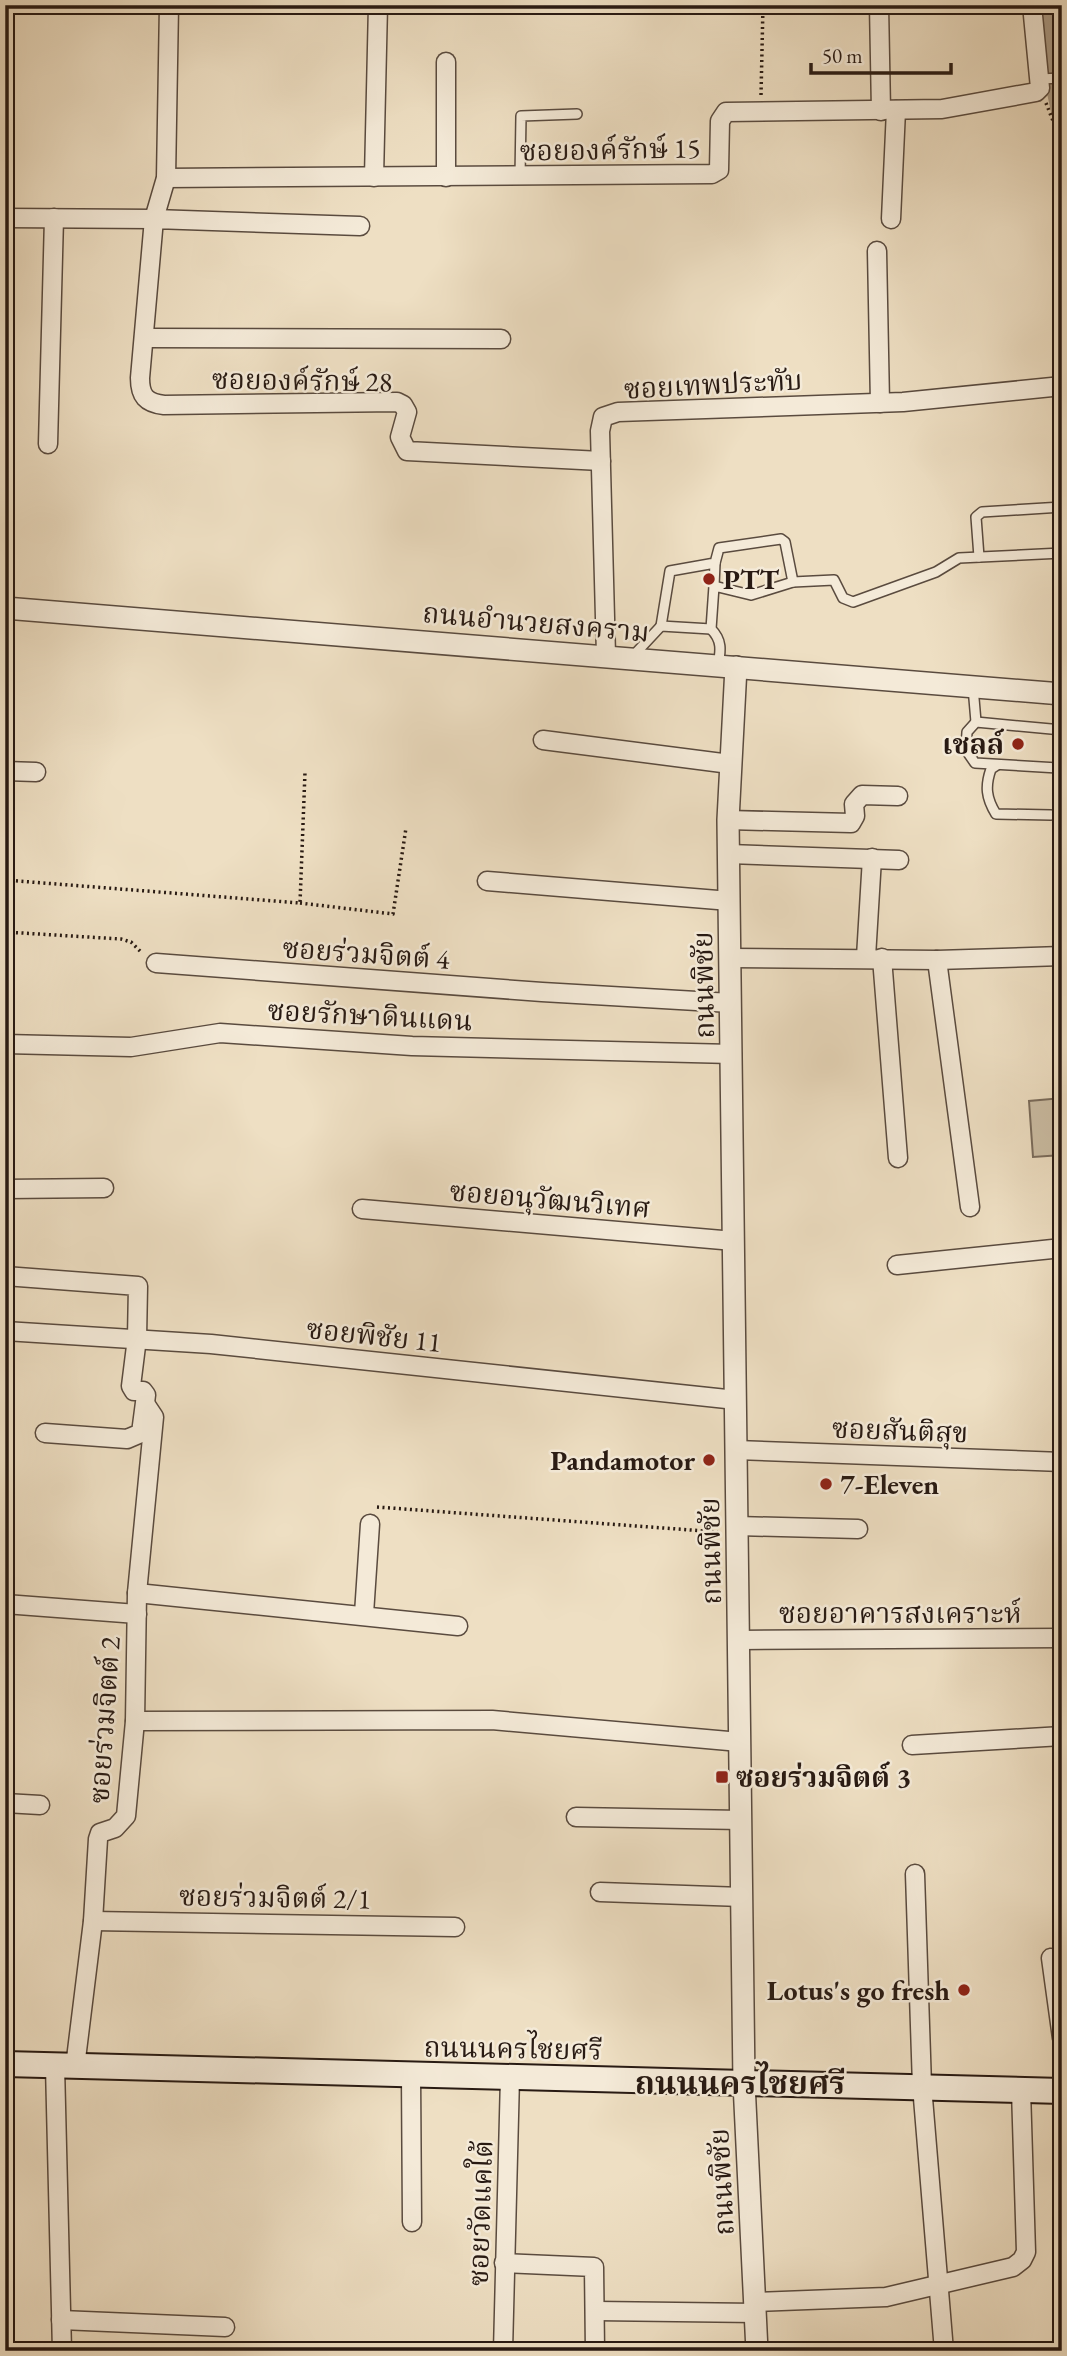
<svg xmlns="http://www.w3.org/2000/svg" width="1067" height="2356" font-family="'EB Garamond','Noto Serif Thai',serif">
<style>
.green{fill:#ccbea5;stroke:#7a6c5c;stroke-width:2}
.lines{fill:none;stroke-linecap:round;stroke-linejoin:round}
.canal{stroke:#ab9c87;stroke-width:19}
.service-casing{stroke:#5a4b3f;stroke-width:12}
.minor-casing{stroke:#5a4b3f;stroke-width:21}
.tertiary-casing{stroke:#5a4b3f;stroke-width:24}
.secondary-casing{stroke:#281a13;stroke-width:28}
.path{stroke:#281a13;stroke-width:3.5;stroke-dasharray:2 3.5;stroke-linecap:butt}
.service{stroke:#f4ead8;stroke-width:9}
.minor{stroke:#f4ead8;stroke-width:18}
.tertiary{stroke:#f4ead8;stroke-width:21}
.secondary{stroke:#f4ead8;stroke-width:24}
.poi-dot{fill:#8f2418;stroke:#f4ead8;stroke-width:2.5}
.labels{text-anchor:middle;stroke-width:5;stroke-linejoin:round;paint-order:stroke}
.street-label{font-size:28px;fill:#281a13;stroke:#f4ead8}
.poi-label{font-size:28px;font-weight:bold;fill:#281a13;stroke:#f4ead8;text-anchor:start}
.quarter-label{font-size:32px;font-weight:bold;fill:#281a13;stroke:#f4ead8}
</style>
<rect width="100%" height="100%" fill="#eedfc3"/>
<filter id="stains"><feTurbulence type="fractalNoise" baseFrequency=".00286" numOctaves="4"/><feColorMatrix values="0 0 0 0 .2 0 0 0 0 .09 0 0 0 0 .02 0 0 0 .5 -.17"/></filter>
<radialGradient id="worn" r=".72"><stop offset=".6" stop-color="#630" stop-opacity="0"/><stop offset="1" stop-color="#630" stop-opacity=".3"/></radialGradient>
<path class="green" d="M1062,1098V1155L1033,1157L1029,1101Z"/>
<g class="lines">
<path class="canal" d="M1047,5L1051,67L1062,118"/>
<g class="service-casing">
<g id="service">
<path d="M1039,79L1062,78"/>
<path d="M520,177L521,116L577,114"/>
<path d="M979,557L976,517L982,512L1062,507"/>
<path d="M714,586L715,563"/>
<path d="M661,626L670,571L715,563L719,548L781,539L785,542L793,582"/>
<path d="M633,656L661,626L711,629"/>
<path d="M718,665C721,650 722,640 711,629L714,586L751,595L793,582L834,580L843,598L853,602L936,572L959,558L1062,553"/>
<path d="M973,687L976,722"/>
<path d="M1062,730L976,722L967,732L966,750L975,763L1058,768L1062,763"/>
<path d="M997,765L991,769C985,786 986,798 996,814L1051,815"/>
</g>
</g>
<g class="minor-casing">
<g id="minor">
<path d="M879,5L881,111"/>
<path d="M446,62V177"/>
<path d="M374,177L378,5"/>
<path d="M166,178L712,174L719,170L720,121L726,112L942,109L1036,92L1040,88L1032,5"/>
<path d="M5,218L154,219L166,178L169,5"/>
<path d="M891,219L896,110"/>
<path d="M360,226L154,219L140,378C140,396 146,403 164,405L397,402L403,405L407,412L400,437L407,451L601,461"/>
<path d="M877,251L880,403"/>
<path d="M144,338L501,339"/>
<path d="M48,444L54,218"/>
<path d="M606,655L600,431L603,417L618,412L903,402L1062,386"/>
<path d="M543,740L730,764"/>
<path d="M5,771L36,772"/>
<path d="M728,820L851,823L855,816L854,804L862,795L898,796"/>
<path d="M729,854L899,860"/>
<path d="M487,881L730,901"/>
<path d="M866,957L872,858"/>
<path d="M731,958L937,960L1062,956"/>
<path d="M882,958L898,1158"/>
<path d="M937,960L970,1207"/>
<path d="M156,963L542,992L731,1003"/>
<path d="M5,1044L131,1047L220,1033L412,1046L732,1054"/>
<path d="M5,1189L104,1188"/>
<path d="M362,1209L734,1241"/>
<path d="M897,1265L1062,1248"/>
<path d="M5,1276L138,1286L137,1338L131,1386L134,1391H143L146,1395L141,1433L127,1439L45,1433"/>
<path d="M5,1331L211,1344L736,1400"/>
<path d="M736,1450L1062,1462"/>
<path d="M737,1526L858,1529"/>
<path d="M137,1593L458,1626"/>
<path d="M5,1604L137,1614"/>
<path d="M364,1614L370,1524"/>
<path d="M739,1640L1062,1638"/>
<path d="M135,1721L492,1720L740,1742"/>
<path d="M912,1745L1062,1736"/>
<path d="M5,1803L40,1805"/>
<path d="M576,1817L741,1820"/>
<path d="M915,1874L922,2086L944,2351"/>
<path d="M600,1892L742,1897"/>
<path d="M93,1921L455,1927"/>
<path d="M1051,1958L1062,2038"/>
<path d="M55,2066L62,2351"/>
<path d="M75,2067L93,1921L98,1839L100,1833L115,1828L126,1816L135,1721L137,1593L154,1417L146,1405"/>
<path d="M411,2075L412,2222"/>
<path d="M504,2263L594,2267L595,2351"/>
<path d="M755,2302L886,2297L1013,2267L1022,2260L1026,2252L1021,2090"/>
<path d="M596,2311L756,2313"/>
<path d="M61,2320L225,2327"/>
<path d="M503,2351L510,2077"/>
</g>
</g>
<g class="tertiary-casing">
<g id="tertiary">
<path d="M5,608L1062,694"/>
<path d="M736,667L728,820L744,2083L757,2351"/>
</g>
</g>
<g class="secondary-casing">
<path id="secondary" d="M5,2064L1062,2091"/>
</g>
<g class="path">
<path d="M761,95L763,5"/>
<path d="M1046,103L1062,144"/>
<path d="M5,880L300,903L305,772"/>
<path d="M300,903L393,914L406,828"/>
<path d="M5,932L121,939L131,942L142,953"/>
<path d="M377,1507L718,1532"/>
</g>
<use href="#service" class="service"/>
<use href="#minor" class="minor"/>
<use href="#tertiary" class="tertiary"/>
<use href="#secondary" class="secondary"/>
</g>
<g class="poi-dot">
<circle cx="709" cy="579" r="7"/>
<circle cx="1018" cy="744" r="7"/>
<circle cx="709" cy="1460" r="7"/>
<circle cx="826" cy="1484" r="7"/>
<rect x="715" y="1770" width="14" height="14" rx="3.5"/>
<circle cx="964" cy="1990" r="7"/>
</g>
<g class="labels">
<g class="street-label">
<text transform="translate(610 149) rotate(-1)" y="10">ซอยองค์รักษ์ 15</text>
<text transform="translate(302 380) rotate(1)" y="10">ซอยองค์รักษ์ 28</text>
<text transform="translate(713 384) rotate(-3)" y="10">ซอยเทพประทับ</text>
<text transform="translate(536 622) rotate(5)" y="10">ถนนอำนวยสงคราม</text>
<text transform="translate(366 953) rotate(4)" y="10">ซอยร่วมจิตต์ 4</text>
<text transform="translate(703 985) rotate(-91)" y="10">ถนนพิชัย</text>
<text transform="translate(370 1015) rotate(3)" y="10">ซอยรักษาดินแดน</text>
<text transform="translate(550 1199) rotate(5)" y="10">ซอยอนุวัฒนวิเทศ</text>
<text transform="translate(374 1335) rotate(6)" y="10">ซอยพิชัย 11</text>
<text transform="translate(900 1430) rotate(2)" y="10">ซอยสันติสุข</text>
<text transform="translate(710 1551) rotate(-91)" y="10">ถนนพิชัย</text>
<text x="900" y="1623">ซอยอาคารสงเคราะห์</text>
<text transform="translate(104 1720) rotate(-86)" y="10">ซอยร่วมจิตต์ 2</text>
<text transform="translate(275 1897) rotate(1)" y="10">ซอยร่วมจิตต์ 2/1</text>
<text transform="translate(513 2048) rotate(1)" y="10">ถนนนครไชยศรี</text>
<text transform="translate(721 2182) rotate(-93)" y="10">ถนนพิชัย</text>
<text transform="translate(480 2213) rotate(-88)" y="10">ซอยวัดแคใต้</text>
</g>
<g class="poi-label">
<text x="723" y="589">PTT</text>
<text x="1004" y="754" text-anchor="end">เชลล์</text>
<text x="695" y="1470" text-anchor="end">Pandamotor</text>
<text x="840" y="1494">7-Eleven</text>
<text x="736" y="1787">ซอยร่วมจิตต์ 3</text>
<text x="950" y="2000" text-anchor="end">Lotus's go fresh</text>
</g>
<g class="quarter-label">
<text x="740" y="2094">ถนนนครไชยศรี</text>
</g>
</g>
<rect width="1067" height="2356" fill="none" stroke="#eedfc3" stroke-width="28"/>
<rect x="7" y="7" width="1053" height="2342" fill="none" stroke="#281a13" stroke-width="3.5"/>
<rect x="14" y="14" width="1039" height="2328" fill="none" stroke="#281a13" stroke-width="2"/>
<path d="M811 63v10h140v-10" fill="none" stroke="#281a13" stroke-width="3.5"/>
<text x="822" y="63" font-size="21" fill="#281a13" stroke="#f4ead8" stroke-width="5" paint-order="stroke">50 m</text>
<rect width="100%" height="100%" filter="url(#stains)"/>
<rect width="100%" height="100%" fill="url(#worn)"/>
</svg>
